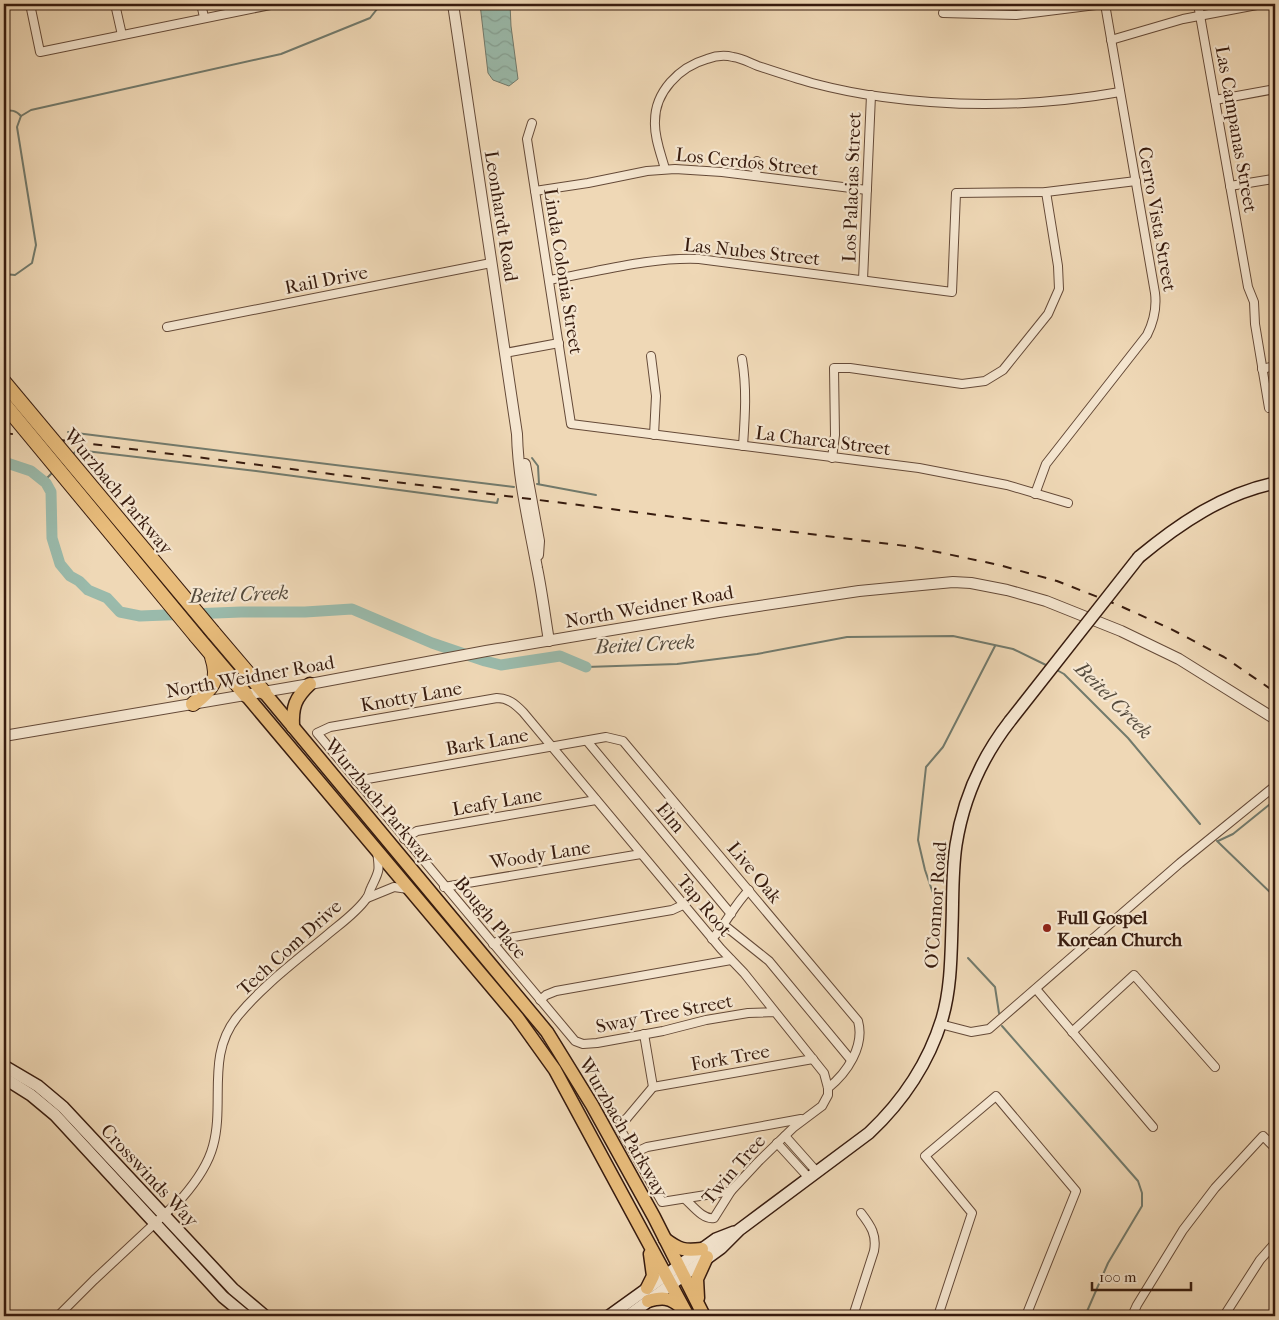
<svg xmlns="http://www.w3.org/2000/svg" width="1279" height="1320" font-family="'IM FELL French Canon',serif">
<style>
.water{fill:url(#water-waves);stroke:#727a6c}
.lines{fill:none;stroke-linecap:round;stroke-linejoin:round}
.stream{stroke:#727a6c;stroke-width:2}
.river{stroke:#9abaab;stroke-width:11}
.minor-casing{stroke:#654a38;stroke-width:10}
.tertiary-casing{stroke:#654a38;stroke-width:12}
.secondary-casing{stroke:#371b0e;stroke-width:14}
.trunk-casing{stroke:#371b0e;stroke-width:15}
.motorway-casing{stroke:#371b0e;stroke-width:16}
.minor{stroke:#f5e6d0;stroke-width:8}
.tertiary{stroke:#f5e6d0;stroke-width:10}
.secondary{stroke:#f5e6d0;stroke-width:11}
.trunk{stroke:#e8bc7b;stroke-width:12}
.motorway{stroke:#e8bc7b;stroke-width:14}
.rail{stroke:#371b0e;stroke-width:2;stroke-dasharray:9 9;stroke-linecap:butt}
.secondary-bridge-casing{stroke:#371b0e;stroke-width:14;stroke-linecap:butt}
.motorway-bridge-casing{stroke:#371b0e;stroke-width:16;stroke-linecap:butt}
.secondary-bridge{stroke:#f5e6d0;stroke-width:11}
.motorway-bridge{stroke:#e8bc7b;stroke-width:14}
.poi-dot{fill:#8f2418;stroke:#f5e6d0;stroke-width:2}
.labels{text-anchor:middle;stroke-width:4.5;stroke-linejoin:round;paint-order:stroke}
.street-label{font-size:19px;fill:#371b0e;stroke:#f5e6d0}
.poi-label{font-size:19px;font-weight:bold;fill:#371b0e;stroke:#f5e6d0;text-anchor:start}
.water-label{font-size:20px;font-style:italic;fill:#554b3d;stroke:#f5e6d0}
</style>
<defs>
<pattern id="water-waves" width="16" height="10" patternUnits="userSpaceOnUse" patternTransform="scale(1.25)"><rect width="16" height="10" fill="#9abaab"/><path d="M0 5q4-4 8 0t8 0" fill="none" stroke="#859f92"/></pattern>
</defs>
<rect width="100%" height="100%" fill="#efd8b6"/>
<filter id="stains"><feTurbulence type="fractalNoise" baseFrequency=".004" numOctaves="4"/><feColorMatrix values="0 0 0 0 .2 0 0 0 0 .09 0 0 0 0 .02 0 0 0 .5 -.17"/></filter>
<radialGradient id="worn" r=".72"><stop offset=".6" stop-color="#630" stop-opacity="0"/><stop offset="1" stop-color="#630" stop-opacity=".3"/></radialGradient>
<path class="water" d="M480,4H510L511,26L518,79L509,86L493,80L488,73Z"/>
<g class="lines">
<g class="stream">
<path d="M4,111C11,110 16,110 21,116"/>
<path d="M4,274L15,275L32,263L36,245L17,127L21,116L31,110L281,54L370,18L381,4"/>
<path d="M68,432L514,487"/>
<path d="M73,454L77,450L256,471L497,503L498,499"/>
<path d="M532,458L538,466L539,484"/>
<path d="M44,481L53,472"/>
<path d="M537,484L596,495"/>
<path d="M586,667L677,664L757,654L847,637L953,636L1013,649L1048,666"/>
<path d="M1055,669L1064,674L1128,738L1200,824"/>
<path d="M1217,841L1275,897"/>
<path d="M1218,841L1233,834L1275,800"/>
<path d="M936,902L925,870L918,840L926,767L943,747L995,646"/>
<path d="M968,958L995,987L999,1013"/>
<path d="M1002,1026L1138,1181L1142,1193V1206L1108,1263L1085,1316"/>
</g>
<path class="river" d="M4,462L31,471L46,483L51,492L52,538L60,564L70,576L79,581L88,590L107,598L120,612L140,616L241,612H305L352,609L432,643L485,661L501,665L560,656L586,667"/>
<g class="minor-casing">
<g id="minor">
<path d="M30,4L40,52L275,4"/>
<path d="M115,4L122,35"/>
<path d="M201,4L204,17"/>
<path d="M1198,4L1248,287L1254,302L1255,324L1269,408"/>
<path d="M943,13L1016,15L1104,4"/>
<path d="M1111,40L1183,19L1262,4"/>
<path d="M1215,100L1275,89"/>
<path d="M532,123L527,139L571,424L919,468L1007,485L1068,503"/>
<path d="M665,169C661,154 654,137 655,121C655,92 679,67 707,59C715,56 725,55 733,57C742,58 750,63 758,66C776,72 794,78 812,83C835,89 859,94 883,97C962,108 1041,106 1120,92"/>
<path d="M756,176L757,161"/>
<path d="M1230,186L1273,179"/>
<path d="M535,191L588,183L647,171L675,169L722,172L867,190"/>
<path d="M549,280C598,272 649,257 699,259L952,292L956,193L1046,192L1136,181"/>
<path d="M863,280L871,95"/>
<path d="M167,327L491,263"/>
<path d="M505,353L559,343"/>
<path d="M651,356L656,396L654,435"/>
<path d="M742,359C747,388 745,416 743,446"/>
<path d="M1262,369L1275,366"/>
<path d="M832,458L835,435L834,368H850L962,384L985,381L1003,370L1048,314L1059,289L1058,266L1046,192"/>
<path d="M1035,494L1046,464L1147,335C1154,321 1157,309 1155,293L1105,4"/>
<path d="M587,741L731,914"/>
<path d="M356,781L606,737L623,741L858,1021C865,1046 847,1073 828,1088"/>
<path d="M404,839L417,831L596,800"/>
<path d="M444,887L641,854"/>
<path d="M367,898L394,887L408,889"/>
<path d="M724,925L769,961L851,1060"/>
<path d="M712,939C726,924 734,905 749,890"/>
<path d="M493,944L502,939L672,910L683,905"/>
<path d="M1036,989L1153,1127"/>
<path d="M540,1000L546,995L556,991L731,960"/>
<path d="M940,1024L971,1032L989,1029L1180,863L1275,786"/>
<path d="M1072,1032L1134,975L1215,1067"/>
<path d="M644,1034L653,1087"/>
<path d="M653,1087L627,1118L618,1125L662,1202L731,1191"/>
<path d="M653,1087L813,1059"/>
<path d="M785,1136L817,1172"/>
<path d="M777,1143L809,1178"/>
<path d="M634,1153L647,1147L801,1119"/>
<path d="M685,1199C693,1206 703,1220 714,1218L731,1191L758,1162L794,1127L822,1106L828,1095V1088L824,1073L744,973L721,949L523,712C515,704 508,698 497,698L330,727L317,733L575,1041L583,1044L597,1043L663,1031L706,1020L748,1013L775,1012"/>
<path d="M58,1316L94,1280L182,1198C195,1183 208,1165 213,1146C225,1103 206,1055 237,1017C263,985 296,961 327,935C340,924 356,913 366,899C369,896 369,892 371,888C379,871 380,872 377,852"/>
<path d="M853,1316L874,1251C877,1235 871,1226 861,1213"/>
<path d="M938,1316L972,1213L925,1156L996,1096L1076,1191L1026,1316"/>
<path d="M1132,1316L1137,1305L1183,1230L1215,1188L1263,1136L1275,1148"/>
<path d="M1224,1316L1260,1260L1275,1243"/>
</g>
</g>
<g class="tertiary-casing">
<g id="tertiary">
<path d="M453,4L517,434C518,479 529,524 537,568C542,592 545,617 549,641"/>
<path d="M525,464L539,541L538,555"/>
<path d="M4,736L310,684L486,651L719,612L859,591L953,582L971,583L1007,590L1046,601L1121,631L1179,659L1275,719"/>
</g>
</g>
<g class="secondary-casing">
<g id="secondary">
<path d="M1139,557C1180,523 1223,494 1275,483"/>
<path d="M4,1066L38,1086L63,1107L233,1289L265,1316"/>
<path d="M4,1078L31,1095L55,1115L223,1297L246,1316"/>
<path d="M609,1316L716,1239L734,1232"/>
<path d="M628,1316L721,1248L739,1230L869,1133C903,1101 928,1064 942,1019C951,989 951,956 952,925C953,899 952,872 956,845C963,800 982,757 1010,721"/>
</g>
</g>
<g class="trunk-casing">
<g id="trunk">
<path d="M264,692L547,1032L592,1105L654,1217L704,1316"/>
<path d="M246,695L517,1017L555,1070L688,1316"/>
<path d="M293,727C292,707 295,698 310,684"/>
<path d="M665,1239C680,1250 684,1251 702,1249"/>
<path d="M647,1288L653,1276L650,1254"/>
<path d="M698,1298L697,1279L707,1257"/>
<path d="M648,1301C662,1297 670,1297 682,1308"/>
</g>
</g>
<g class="motorway-casing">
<g id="motorway">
<path d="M213,632L264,692"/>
<path d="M196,636L246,695"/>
<path d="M193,704C212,689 220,681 212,657"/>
</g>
</g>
<use href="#minor" class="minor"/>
<use href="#tertiary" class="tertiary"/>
<use href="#secondary" class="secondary"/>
<use href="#trunk" class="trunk"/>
<use href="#motorway" class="motorway"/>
<path class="rail" d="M4,433L914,547L999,565L1057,581L1118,605L1171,629L1224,657L1275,692"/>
<g class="secondary-bridge-casing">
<path id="secondary-bridge" d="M1010,721L1139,557"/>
</g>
<g class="motorway-bridge-casing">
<g id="motorway-bridge">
<path d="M4,382L213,632"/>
<path d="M4,404L196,636"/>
</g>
</g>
<use href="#secondary-bridge" class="secondary-bridge"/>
<use href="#motorway-bridge" class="motorway-bridge"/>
</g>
<circle class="poi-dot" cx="1047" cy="928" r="5"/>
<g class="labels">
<g class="street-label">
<text transform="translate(1237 129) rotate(80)" y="7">Las Campanas Street</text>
<text transform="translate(747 161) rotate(6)" y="7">Los Cerdos Street</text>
<text transform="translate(851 187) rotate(-88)" y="7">Los Palacias Street</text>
<text transform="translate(502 216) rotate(81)" y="7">Leonhardt Road</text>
<text transform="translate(1158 219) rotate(80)" y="7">Cerro Vista Street</text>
<text transform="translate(752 251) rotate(6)" y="7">Las Nubes Street</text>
<text transform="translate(564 271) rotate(81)" y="7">Linda Colonia Street</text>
<text transform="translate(326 279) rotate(-11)" y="7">Rail Drive</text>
<text transform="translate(823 440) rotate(7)" y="7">La Charca Street</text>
<text transform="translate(119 491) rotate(50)" y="7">Wurzbach Parkway</text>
<text transform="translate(649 606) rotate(-10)" y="7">North Weidner Road</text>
<text transform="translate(250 676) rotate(-10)" y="7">North Weidner Road</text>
<text transform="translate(411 696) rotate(-10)" y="7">Knotty Lane</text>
<text transform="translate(487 741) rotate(-10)" y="7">Bark Lane</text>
<text transform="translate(380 801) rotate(50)" y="7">Wurzbach Parkway</text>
<text transform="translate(497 801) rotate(-10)" y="7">Leafy Lane</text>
<text transform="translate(671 817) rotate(50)" y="7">Elm</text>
<text transform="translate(540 854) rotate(-9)" y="7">Woody Lane</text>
<text transform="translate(755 872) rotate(50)" y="7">Live Oak</text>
<text transform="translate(705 905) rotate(50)" y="7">Tap Root</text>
<text transform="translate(935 905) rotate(-86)" y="7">O'Connor Road</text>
<text transform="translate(491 917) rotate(50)" y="7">Bough Place</text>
<text transform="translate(289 947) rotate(-42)" y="7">Tech Com Drive</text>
<text transform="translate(664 1013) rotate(-11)" y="7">Sway Tree Street</text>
<text transform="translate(730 1057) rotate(-10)" y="7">Fork Tree</text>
<text transform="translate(624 1127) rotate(60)" y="7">Wurzbach Parkway</text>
<text transform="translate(733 1169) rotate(-49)" y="7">Twin Tree</text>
<text transform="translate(150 1175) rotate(47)" y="7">Crosswinds Way</text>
</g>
<g class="poi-label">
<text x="1057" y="924">Full Gospel<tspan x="1057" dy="22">Korean Church</tspan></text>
</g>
<g class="water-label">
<text transform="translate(239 594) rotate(-2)" y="7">Beitel Creek</text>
<text transform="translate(645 644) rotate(-3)" y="7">Beitel Creek</text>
<text transform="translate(1114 700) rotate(45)" y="7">Beitel Creek</text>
</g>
</g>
<rect width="1279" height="1320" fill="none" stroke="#efd8b6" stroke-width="20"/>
<rect x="5" y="5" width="1269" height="1310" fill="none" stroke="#371b0e" stroke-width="2.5"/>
<rect x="10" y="10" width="1259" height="1300" fill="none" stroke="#371b0e"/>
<path d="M1092 1282v8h99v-8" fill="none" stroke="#371b0e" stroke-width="2.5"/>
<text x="1099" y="1282" font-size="15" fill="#371b0e" stroke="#f5e6d0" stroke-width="4" paint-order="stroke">100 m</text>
<rect width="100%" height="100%" filter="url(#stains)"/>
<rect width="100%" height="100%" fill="url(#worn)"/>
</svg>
